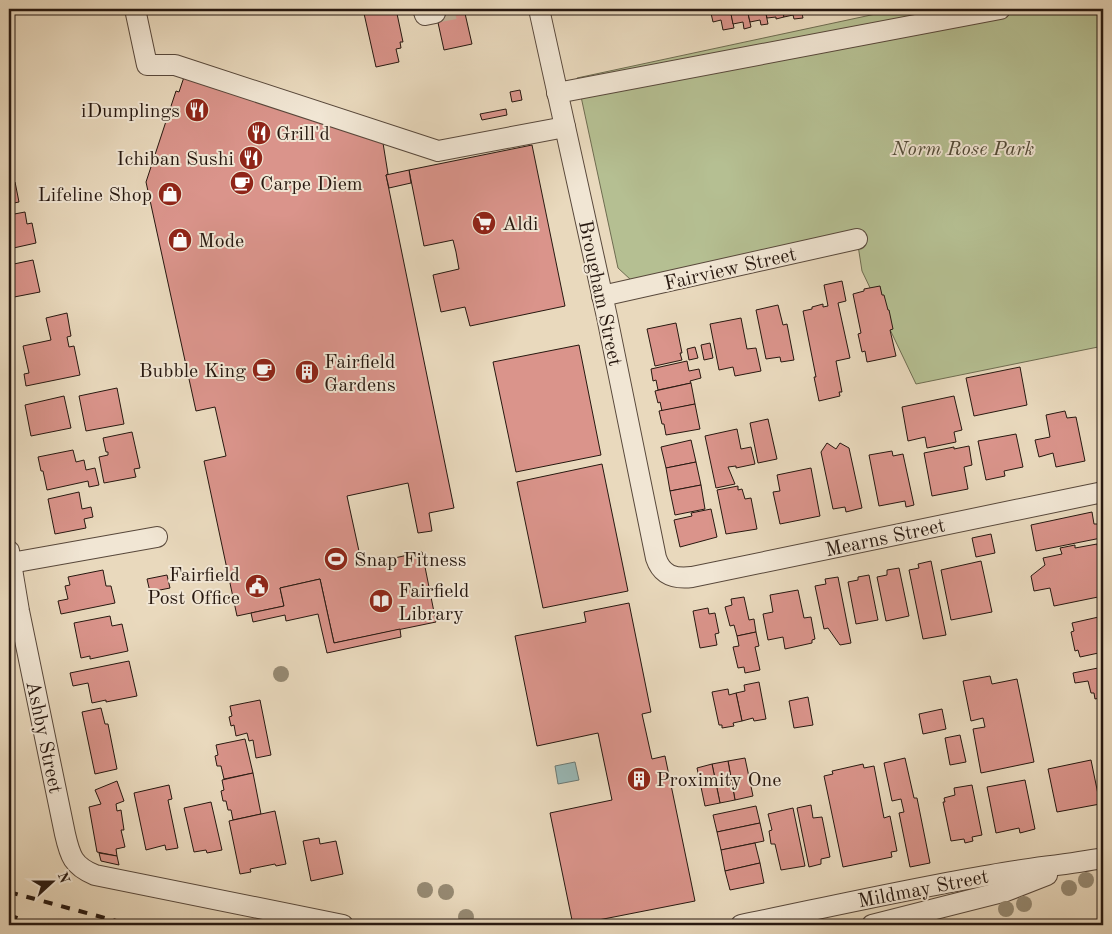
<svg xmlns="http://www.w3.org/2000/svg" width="1112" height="934" font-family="'Old Standard TT',serif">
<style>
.green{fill:#b5bf92;stroke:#6e6c51}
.water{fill:#99b9b7;stroke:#6b7974}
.building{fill:#da948b;stroke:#271810}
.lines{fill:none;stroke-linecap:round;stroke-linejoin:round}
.minor-tunnel{stroke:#c2b29a;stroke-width:20;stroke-dasharray:20 10;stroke-linecap:butt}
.minor-casing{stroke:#58483b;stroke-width:22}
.minor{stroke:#f1e6d4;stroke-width:20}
.rail{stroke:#271810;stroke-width:4;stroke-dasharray:9 9;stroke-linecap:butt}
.tree{fill:#968a73}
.labels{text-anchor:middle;stroke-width:4;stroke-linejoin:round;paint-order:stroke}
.poi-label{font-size:20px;fill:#271810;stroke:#f1e6d4;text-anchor:start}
.park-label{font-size:20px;font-style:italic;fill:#524a37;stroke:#f1e6d4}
.street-label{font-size:20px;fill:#271810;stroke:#f1e6d4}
</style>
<rect width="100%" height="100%" fill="#e9d9bd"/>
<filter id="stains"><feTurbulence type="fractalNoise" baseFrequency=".004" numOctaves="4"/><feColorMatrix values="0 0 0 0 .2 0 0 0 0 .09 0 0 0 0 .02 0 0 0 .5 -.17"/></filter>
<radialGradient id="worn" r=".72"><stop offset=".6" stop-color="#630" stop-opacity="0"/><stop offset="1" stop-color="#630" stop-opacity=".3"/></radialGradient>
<path class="green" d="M899,9H1103V346L916,384L862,271L857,239L631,280L618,268L577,78Z"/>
<path class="water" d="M575,762L579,780L558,784L555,766Z"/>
<g class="building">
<path d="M363,9H396L403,42H400L401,48L396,49L399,62L376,67Z"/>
<path d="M435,9H464L472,44L444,50Z"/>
<path d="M710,9H730L734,28L723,30L721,20L713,22Z"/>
<path d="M730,9H747L751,27L744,29L743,22L733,24Z"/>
<path d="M747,9H765L768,24L761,25L760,20L750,22Z"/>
<path d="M765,9H782L784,17L776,19V17L767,18Z"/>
<path d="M782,9H801L803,18L794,19L793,15L784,17Z"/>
<path d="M822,9H847L824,14Z"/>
<path d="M184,77L383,143L388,174L386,175L454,508L429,513L432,531L418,533L408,483L347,496L362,565L422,552L436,622L334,643L320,579L280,588L284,606L237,616L204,461L226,456L215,407L196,411L146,182L176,91L179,92Z"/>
<path d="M520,90L522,100L512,102L510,92Z"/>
<path d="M506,109L507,115L482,120L480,114Z"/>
<path d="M532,145L565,306L470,326L465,307L441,312L433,275L459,269L456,252L453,240L424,246L409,170Z"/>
<path d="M9,168L12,182H15L19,202L9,204Z"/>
<path d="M409,170L411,183L389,188L386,175Z"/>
<path d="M25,212L27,224L32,223L36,243L9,249V215Z"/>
<path d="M33,260L40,292L9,298V265Z"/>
<path d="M842,281L846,301L838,303L850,358L836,361L842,392H839L840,396L819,401L814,377H816L803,311L812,309V307L823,304V307L828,306L824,285Z"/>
<path d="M880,286L882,295H884L888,310H889L893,329L890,330L896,356L867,362L865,351L862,352L858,334L861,333L853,294L864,291V289Z"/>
<path d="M778,305L783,325L787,324L794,360L781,362L780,357L766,359L756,310Z"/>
<path d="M67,313L71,336L67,337L69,347L74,346L80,375L26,386L24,374L29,373L23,346L51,340L46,318Z"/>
<path d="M741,318L747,349L756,348L761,371L735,376L733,367L719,370L710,324Z"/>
<path d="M676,323L682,353H680L682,360L655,366L647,329Z"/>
<path d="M710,343L713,358L704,360L701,345Z"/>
<path d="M579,345L601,455L516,472L493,362Z"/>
<path d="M695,347L698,358L689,360L687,349Z"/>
<path d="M687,361L689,371L699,369L701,378L690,381L691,383L658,390L656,380L653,381L651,369Z"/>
<path d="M1020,367L1027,405L974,416L966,378Z"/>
<path d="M691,383L695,404L662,411L660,402L658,403L655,391Z"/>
<path d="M117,388L124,424L86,431L79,396Z"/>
<path d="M64,396L71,428L31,436L25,405Z"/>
<path d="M954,396L962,430L954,432L956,442L927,448L925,437L908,441L902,407Z"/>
<path d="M695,404L700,429L666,435L664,424H662L659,411Z"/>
<path d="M1065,411L1067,418L1076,417L1085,461L1056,467L1053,453L1039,457L1035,440L1050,437L1046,415Z"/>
<path d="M768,419L777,459L758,463L750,423Z"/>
<path d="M737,429L741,449L751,447L755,464L736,468V466L728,467L735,484L716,488L705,436Z"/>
<path d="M132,432L140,468L134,469L136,477L104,483L99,457L108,455V452H106L103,438Z"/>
<path d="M1016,434L1023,467L1004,471L1005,476L986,480L978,441Z"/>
<path d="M691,440L696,462L666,468L661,447Z"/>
<path d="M827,443L836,449L840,443L849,448L862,508L846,512L845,507L833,509L821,452Z"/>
<path d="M969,446L972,465L964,467L968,489L932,496L924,453L954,447V449Z"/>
<path d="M73,450L76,462L84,460L86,470L95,468L99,485L89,487L88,481L47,490L43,471H41L38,457Z"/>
<path d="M892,451L893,456L903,454L914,505L906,507L905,501L879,506L869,455Z"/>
<path d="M696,462L701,485L670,491L666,468Z"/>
<path d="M602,464L628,591L543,608L517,482Z"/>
<path d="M811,468L820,516L780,524L773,492L780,491L777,475Z"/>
<path d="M701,485L705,509L675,515L670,491Z"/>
<path d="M738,486V490L742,489L745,499L751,498L757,529L726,534L717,490Z"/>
<path d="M79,492L82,509L91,507L93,517L84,519L86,528L55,534L48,499Z"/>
<path d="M711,509L717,537L680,547L674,520L692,516L691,513Z"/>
<path d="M1092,512L1094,524H1098L1101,538L1036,551L1031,525Z"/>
<path d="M991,534L995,553L976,557L972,538Z"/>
<path d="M1097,544L1103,576V596L1054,606L1050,588L1034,591L1031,576L1045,565L1043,558L1062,554L1060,548L1075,545V548Z"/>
<path d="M931,561L946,635L923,639L909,570L919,568L918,564Z"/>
<path d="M981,561L992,612L951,620L941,570Z"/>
<path d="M899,568L909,616L886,621L877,577L887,575V570Z"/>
<path d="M103,570L106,586H111L115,603L61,614L58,601L68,599L65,586L70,585L68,577Z"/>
<path d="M167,575L170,588L150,592L147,579Z"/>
<path d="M869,575L878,620L856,624L848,582L858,580V577Z"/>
<path d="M838,577L851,643L840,645L828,628L824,629L815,586L826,584L825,579Z"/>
<path d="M320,579L334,643L400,629L401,637L327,653L318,614L286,621L285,615L253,622L251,613L284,606L280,588Z"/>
<path d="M798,590L804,618L811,617L815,639L812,640V643L785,649L783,637L768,640L763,614L773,612L770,595Z"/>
<path d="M744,597L749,620L754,619L756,632L737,636L734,625L730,626L725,607L732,605L731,599Z"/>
<path d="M629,603L651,712L642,714L652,759L665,756L695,901L573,925L550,813L612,800L598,733L537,746L515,636L586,622L584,612Z"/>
<path d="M708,608L709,614L715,613L719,633L715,634L717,645L700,648L693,611Z"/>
<path d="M110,616L112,626L122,624L128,651L90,659V656L81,658L74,623Z"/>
<path d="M1103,616V652L1080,657L1078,650L1075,651L1071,632L1074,631L1072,623Z"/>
<path d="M756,632L759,646L755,647L760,670L745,673L744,667L738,668L733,647L739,646L737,636Z"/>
<path d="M129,661L137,696L106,702V700L92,703L88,683L73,686L70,673Z"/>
<path d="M1103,667V697L1095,699L1094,693H1091L1088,681L1075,683L1073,673Z"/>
<path d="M990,676L992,684L1017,679L1034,762L981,773L973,729L985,727L983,718L971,721L963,681Z"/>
<path d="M759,682L766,719L754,721L753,718L742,721L736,693L745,691L744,685Z"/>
<path d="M728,689L729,695L736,693L742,721L733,723L734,726L722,728V725H719L712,692Z"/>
<path d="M808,697L813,725L794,728L789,701Z"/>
<path d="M260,700L271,755L256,758L253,740L249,741L247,733L236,736L234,725L231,726L229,717L232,716L230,706Z"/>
<path d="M101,708L105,724H108L117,769L95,774L82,712Z"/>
<path d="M942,709L946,729L923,734L919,714Z"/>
<path d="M960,735L966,762L950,765L945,738Z"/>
<path d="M245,739L253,773L224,779L221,766H217L215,756L218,755L216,745Z"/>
<path d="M745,758L753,796L735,800L728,761Z"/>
<path d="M905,758L914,798H917L930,863L910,867L899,813L904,812L901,799L892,801L884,763Z"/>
<path d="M1091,760L1100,804L1057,812L1048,769Z"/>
<path d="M728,761L735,800L720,803L712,764Z"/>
<path d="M712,764L720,803L705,806L697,768Z"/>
<path d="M863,764L864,768L874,766L884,818L890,816L897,851L891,852L892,857L843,867L824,776L833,774L832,771Z"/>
<path d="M253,773L261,814L233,820L231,810H228L226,801H223L221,791L224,790L222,780Z"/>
<path d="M1025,780L1035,829L1020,833L1019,828L996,833L987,787Z"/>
<path d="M117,781L124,801L116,804L117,811L121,810L124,830H121L125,847L116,849L117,856L97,852L89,807L101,804L95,790Z"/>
<path d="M169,785L172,799L168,800L178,848L166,850L165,845L146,850L134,793Z"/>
<path d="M972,785L982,835L972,837L973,841L965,843L964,839L951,841L943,802H945L944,798L955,795L954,788Z"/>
<path d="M211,802L222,850L207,853L206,850L194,852L184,808Z"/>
<path d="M811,805L813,818L822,817L830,857L821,859V864L809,867L797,808Z"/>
<path d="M756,806L760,823L717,832L713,815Z"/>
<path d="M9,808H10L12,821L9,822Z"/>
<path d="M793,808L805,866L781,870L775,844H771L769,831L772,830L768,814Z"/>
<path d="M275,811L286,864L276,866L275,864L250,869L251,872L240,874L229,821Z"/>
<path d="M12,821L14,832L9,833V822Z"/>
<path d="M760,823L764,841L721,850L717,832Z"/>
<path d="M319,838L320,844L336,841L343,874L311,881L303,841Z"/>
<path d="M755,843L760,863L725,871L721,850Z"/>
<path d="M99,853L117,856L119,865L101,861Z"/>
<path d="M760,863L764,883L730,890L725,871Z"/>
</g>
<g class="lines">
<path class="minor-tunnel" d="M435,13L455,9"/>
<g class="minor-casing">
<g id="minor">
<path d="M135,9L147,65H175L438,151L565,127"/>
<path d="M423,9L425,15L435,13"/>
<path d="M539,9L607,317L656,558C662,576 675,579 692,577L1103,492"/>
<path d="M557,93L1000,9"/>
<path d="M602,296L857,239"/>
<path d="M9,551L19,611L65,834C70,856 73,866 95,875L343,925"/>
<path d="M11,563L157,537"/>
<path d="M741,925C824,908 907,889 991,875C1028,868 1066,865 1103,858"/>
<path d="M872,925L1006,891L1047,875"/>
</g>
</g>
<use href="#minor" class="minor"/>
<g class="rail">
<path d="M9,892L131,925"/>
<path d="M9,915L35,925"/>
</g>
</g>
<g class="tree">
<circle cx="281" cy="674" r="8"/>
<circle cx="1086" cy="880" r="8"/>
<circle cx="1069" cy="888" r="8"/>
<circle cx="425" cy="890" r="8"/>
<circle cx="446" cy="892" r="8"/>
<circle cx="1024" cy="904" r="8"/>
<circle cx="1006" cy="909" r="8"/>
<circle cx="466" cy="917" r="8"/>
</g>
<defs>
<g id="restaurant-disc" transform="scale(1.25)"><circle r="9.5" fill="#8f2418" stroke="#f1e6d4"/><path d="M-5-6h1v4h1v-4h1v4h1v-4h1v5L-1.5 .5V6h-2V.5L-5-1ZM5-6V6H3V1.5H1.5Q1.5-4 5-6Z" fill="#fff"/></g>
<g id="cafe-disc" transform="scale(1.25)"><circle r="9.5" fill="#8f2418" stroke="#f1e6d4"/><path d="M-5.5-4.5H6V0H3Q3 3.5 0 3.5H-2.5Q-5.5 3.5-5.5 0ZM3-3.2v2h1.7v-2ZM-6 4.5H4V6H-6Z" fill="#fff"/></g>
<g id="shop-disc" transform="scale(1.25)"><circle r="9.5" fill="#8f2418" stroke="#f1e6d4"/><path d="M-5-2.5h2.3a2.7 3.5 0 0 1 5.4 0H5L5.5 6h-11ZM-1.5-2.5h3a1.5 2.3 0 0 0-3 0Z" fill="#fff"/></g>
<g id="supermarket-disc" transform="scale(1.25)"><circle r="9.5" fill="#8f2418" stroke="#f1e6d4"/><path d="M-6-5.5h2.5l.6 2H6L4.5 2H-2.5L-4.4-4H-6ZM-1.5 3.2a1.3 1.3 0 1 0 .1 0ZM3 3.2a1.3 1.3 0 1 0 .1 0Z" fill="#fff"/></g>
<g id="building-disc" transform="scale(1.25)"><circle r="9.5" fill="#8f2418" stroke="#f1e6d4"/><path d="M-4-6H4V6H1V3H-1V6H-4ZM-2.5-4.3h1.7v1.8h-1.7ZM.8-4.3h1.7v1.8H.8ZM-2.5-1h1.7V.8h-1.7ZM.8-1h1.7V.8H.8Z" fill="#fff"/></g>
<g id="stadium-disc" transform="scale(1.25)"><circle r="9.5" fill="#8f2418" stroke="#f1e6d4"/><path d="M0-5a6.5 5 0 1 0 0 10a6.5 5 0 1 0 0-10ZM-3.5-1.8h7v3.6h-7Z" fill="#fff"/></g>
<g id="civic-disc" transform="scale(1.25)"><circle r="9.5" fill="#8f2418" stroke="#f1e6d4"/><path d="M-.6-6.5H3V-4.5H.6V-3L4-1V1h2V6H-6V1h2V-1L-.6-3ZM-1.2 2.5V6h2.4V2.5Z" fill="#fff"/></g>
<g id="library-disc" transform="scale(1.25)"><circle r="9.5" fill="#8f2418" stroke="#f1e6d4"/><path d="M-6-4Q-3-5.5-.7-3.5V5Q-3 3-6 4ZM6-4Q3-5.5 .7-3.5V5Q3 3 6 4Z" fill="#fff"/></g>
</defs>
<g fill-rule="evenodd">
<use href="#restaurant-disc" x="197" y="110"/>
<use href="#restaurant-disc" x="259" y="133"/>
<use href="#restaurant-disc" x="251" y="158"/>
<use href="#cafe-disc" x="242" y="183"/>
<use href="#shop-disc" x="170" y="194"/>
<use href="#supermarket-disc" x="484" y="223"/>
<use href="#shop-disc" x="180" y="240"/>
<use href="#cafe-disc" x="264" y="370"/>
<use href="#building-disc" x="307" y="372"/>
<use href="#stadium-disc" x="336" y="559"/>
<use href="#civic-disc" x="257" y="586"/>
<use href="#library-disc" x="381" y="601"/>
<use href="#building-disc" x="639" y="779"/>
</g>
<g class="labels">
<g class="poi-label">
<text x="180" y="117" text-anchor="end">iDumplings</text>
<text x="276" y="140">Grill'd</text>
<text x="234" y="165" text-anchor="end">Ichiban Sushi</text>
<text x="260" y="190">Carpe Diem</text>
<text x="152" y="201" text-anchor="end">Lifeline Shop</text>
<text x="502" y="230">Aldi</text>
<text x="198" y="247">Mode</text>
<text x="324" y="368">Fairfield<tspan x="324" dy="23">Gardens</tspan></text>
<text x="246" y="377" text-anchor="end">Bubble King</text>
<text x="354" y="566">Snap Fitness</text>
<text x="240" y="581" text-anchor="end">Fairfield<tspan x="240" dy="23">Post Office</tspan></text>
<text x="398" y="597">Fairfield<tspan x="398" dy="23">Library</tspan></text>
<text x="656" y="786">Proximity One</text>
</g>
<g class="park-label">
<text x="963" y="155">Norm Rose Park</text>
</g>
<g class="street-label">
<text transform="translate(730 268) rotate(-13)" y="7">Fairview Street</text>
<text transform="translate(601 293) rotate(78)" y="7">Brougham Street</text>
<text transform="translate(885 537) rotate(-12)" y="7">Mearns Street</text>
<text transform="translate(45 737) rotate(78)" y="7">Ashby Street</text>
<text transform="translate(923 888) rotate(-11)" y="7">Mildmay Street</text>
</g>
</g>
<rect width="1112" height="934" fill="none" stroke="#e9d9bd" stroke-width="30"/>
<rect x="10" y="10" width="1092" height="914" fill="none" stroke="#271810" stroke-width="2.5"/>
<rect x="15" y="15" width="1082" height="904" fill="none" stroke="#271810"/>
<g transform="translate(52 882) rotate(69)" stroke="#f1e6d4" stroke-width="4" paint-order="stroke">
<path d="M0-4L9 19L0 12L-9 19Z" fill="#271810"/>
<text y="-8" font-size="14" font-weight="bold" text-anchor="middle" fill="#271810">N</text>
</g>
<rect width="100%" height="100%" filter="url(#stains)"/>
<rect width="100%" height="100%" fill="url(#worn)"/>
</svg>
